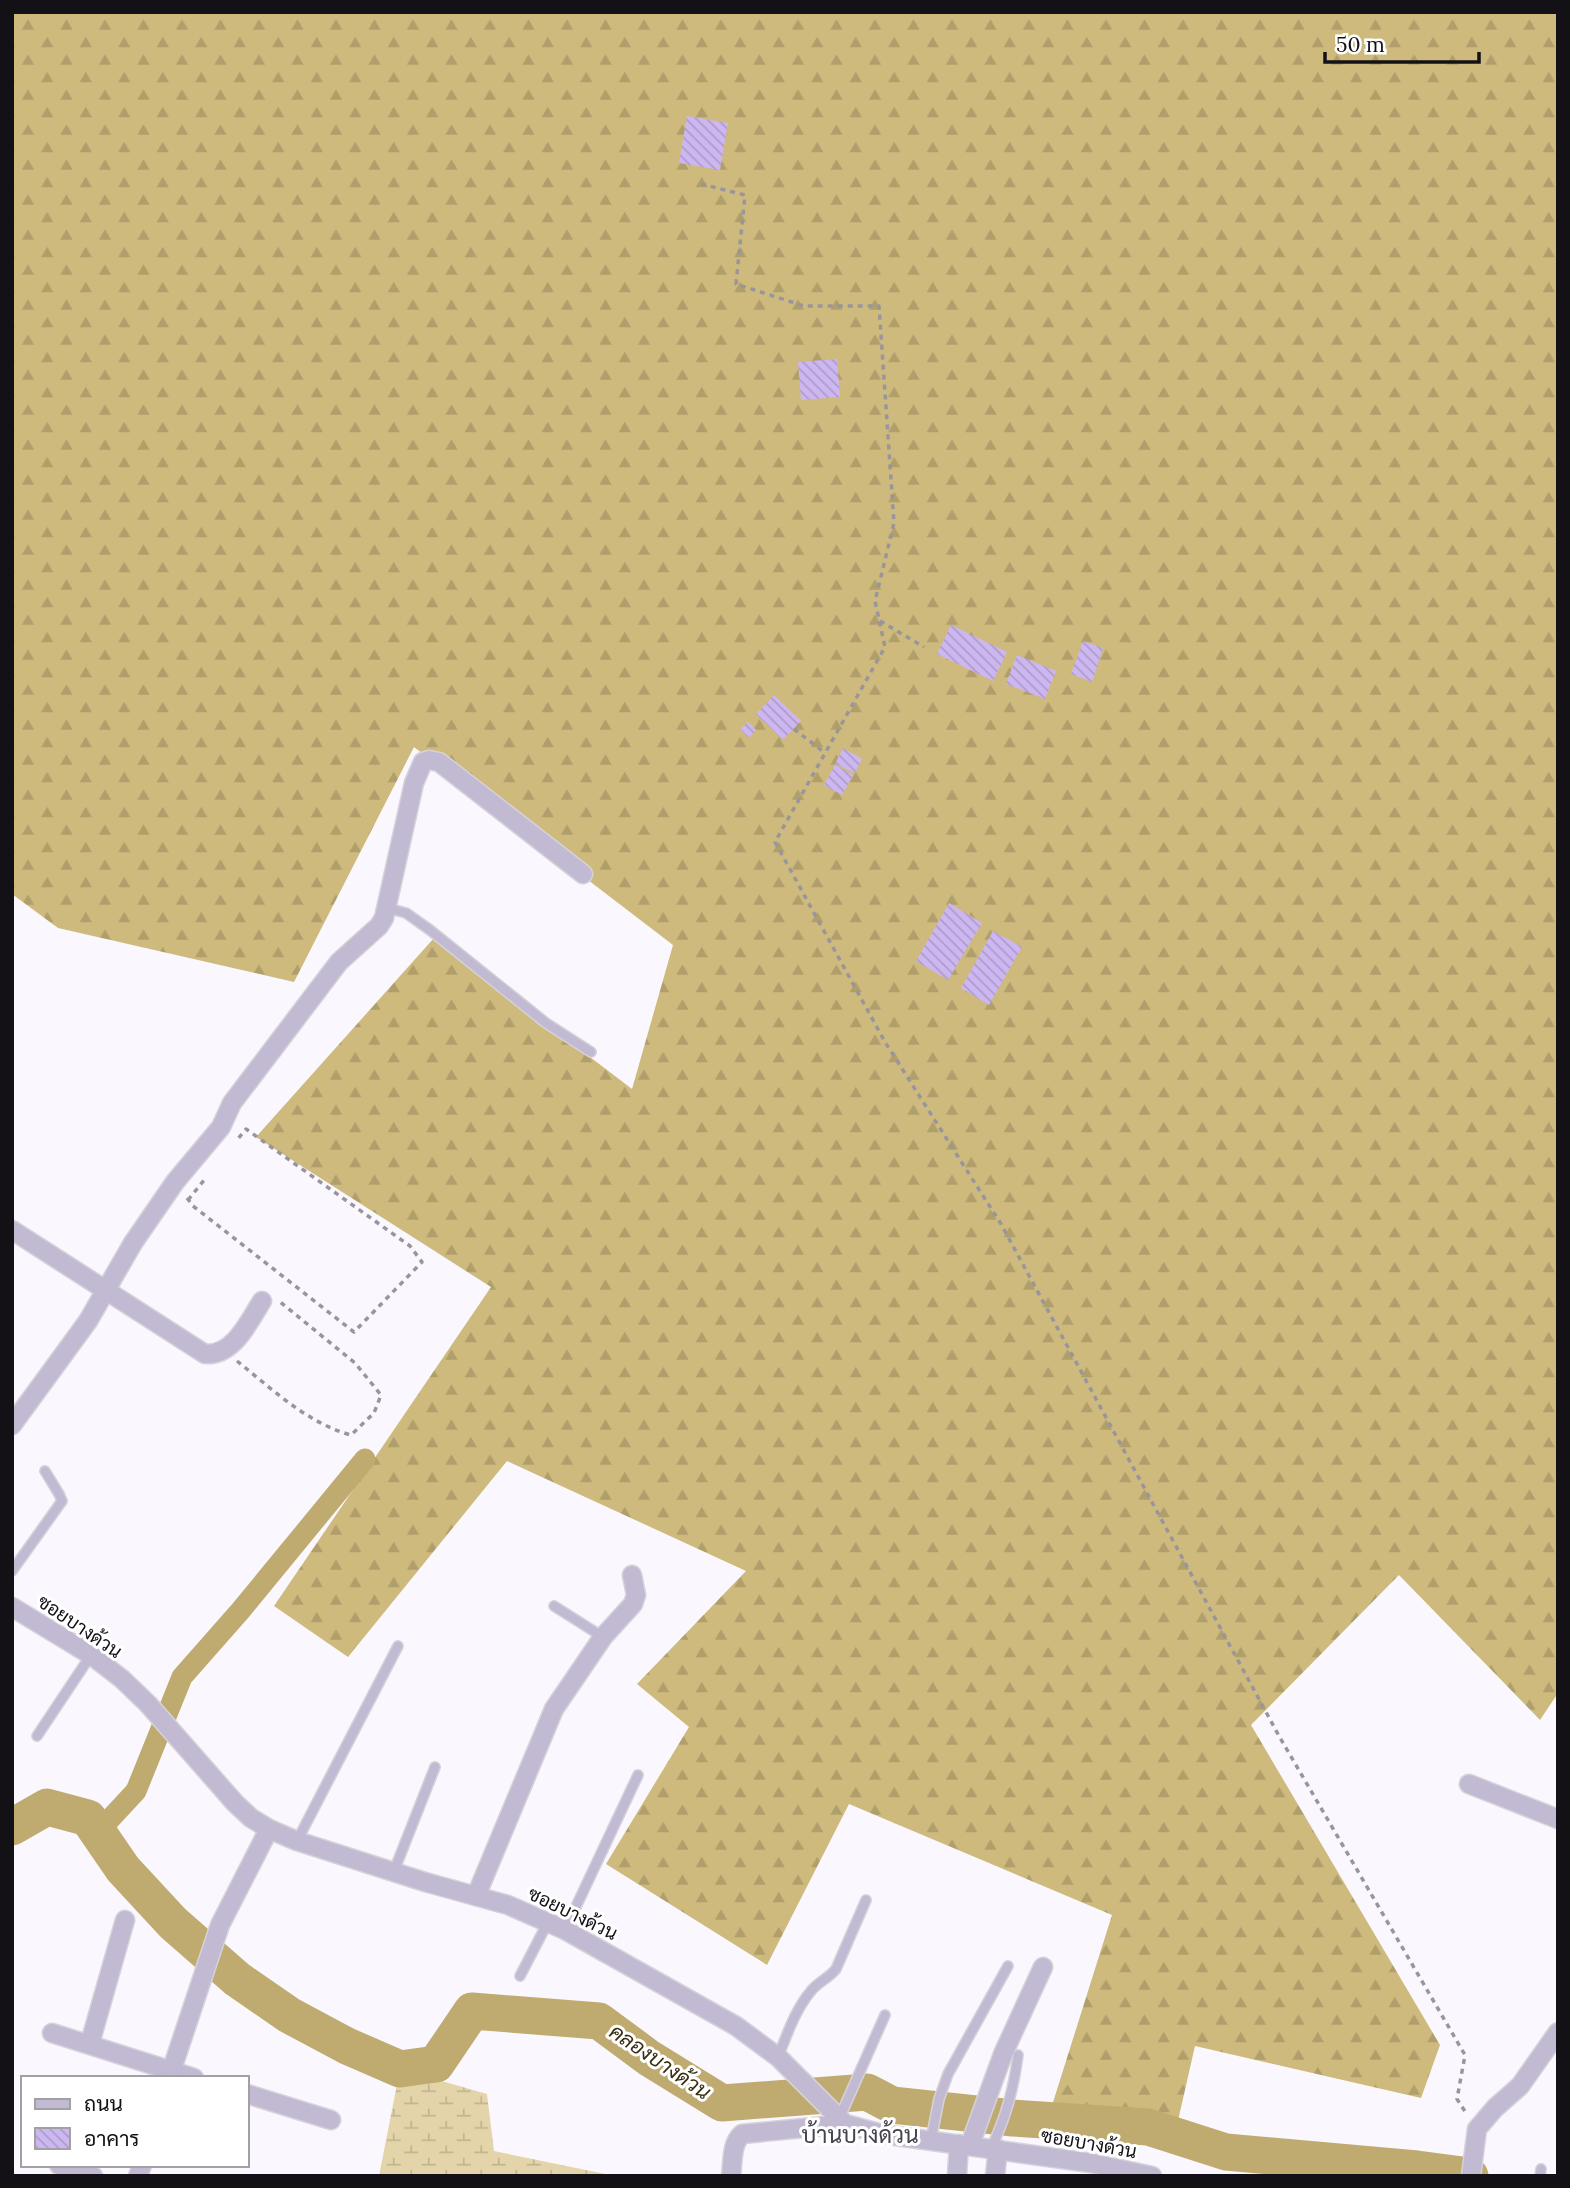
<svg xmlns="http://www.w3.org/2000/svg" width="1570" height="2188" font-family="Lora,Sarabun,serif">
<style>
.forest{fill:url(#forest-firs)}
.wetland{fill:url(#wetland-marsh)}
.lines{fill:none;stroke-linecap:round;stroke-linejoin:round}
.canal{stroke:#bfab6f;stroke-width:21}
.river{stroke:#bfab6f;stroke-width:37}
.building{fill:url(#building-back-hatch)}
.lane-casing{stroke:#d5d3d9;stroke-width:12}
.street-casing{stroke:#d5d3d9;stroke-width:21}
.path{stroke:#98969c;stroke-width:3.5;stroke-dasharray:5 5;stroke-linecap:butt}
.lane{stroke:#c2b9d3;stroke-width:9}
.street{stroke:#c2b9d3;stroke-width:18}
.labels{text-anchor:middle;stroke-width:6;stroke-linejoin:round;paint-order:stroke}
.street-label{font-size:19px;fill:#131116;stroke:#fff}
.water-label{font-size:21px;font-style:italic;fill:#382f13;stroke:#fff}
.quarter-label{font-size:23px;fill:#46424e;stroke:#fff}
</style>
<defs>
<pattern id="forest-firs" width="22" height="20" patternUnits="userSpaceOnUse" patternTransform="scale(1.75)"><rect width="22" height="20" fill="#ceba7d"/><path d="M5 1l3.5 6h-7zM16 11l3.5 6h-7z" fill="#b09f6b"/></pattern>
<pattern id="wetland-marsh" width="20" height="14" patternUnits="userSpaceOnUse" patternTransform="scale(1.75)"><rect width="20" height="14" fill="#e3d5a9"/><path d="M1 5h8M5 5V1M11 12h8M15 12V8" fill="none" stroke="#c2b691"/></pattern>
<pattern id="building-back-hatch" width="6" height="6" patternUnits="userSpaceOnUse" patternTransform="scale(1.75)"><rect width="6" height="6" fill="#ccb7f0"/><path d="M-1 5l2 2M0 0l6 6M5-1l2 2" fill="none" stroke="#ae9ccd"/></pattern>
</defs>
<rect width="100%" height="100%" fill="#faf8fe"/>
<path class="forest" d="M12,12H1558V1693L1540,1720L1399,1575L1251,1725L1440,2045L1421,2098L1195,2046L1177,2125L1049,2115L1112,1915L849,1804L767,1965L606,1864L689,1727L637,1684L746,1571L507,1461L348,1657L274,1606L491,1287L256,1137L434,938L632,1089L673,945L414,747L294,982L58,928L12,894Z"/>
<path class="wetland" d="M400,2069L487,2094L494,2151L615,2176H379Z"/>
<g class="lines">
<path class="canal" d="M98,1832L136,1791L182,1677L241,1610L365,1459"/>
<path class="river" d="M12,1827L47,1807L88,1818L123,1869L173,1923L237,1979L289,2015L347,2046L400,2069L436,2064L472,2011L599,2021L649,2058L722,2103L867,2092L892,2105L1013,2118L1148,2127L1226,2152L1417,2169L1470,2176"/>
</g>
<g class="building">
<path d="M687,116L728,123L720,170L679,163Z"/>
<path d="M837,359L840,397L801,400L798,362Z"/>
<path d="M951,625L1007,652L993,681L937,654Z"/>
<path d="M1083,641L1103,648L1092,682L1071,674Z"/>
<path d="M1017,655L1056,671L1045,699L1006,684Z"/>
<path d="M774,695L801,721L783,740L756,714Z"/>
<path d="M748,722L756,730L749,738L740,729Z"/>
<path d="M843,748L862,759L855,773L835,764Z"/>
<path d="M835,765L853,775L842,795L824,785Z"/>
<path d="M949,903L982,923L948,980L916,961Z"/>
<path d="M993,931L1022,947L989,1005L961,988Z"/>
</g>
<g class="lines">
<g class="lane-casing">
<g id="lane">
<path d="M387,908L406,913L430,930L546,1023L591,1052"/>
<path d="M12,1571L62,1501L59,1494L45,1471"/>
<path d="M554,1606L603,1637"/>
<path d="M37,1736L91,1655"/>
<path d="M297,1841L398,1646"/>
<path d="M394,1871L435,1767"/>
<path d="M565,1930L638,1775"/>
<path d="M520,1976L548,1922"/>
<path d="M778,2057C787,2035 795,2010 811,1991C818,1982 829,1978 836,1969L866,1900"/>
<path d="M839,2119L885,2015"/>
<path d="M931,2140L939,2099L948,2074L1008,1966"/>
<path d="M991,2148C1006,2118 1014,2088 1018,2055"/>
<path d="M1540,2176L1541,2169"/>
</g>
</g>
<g class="street-casing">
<g id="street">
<path d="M12,1230L205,1354C234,1356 249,1321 262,1301"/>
<path d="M12,1425L88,1321L133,1243L175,1182L221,1127L232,1103L339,962L379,926L384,918L414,783L423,762L429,760L439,762L583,874"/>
<path d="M12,1607L91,1655L122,1679L148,1704L235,1803L251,1818L269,1829L297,1841L425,1882L508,1905L565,1930L736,2026L778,2057L845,2124L882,2134L1091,2163L1152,2176"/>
<path d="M1469,1784L1558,1819"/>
<path d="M476,1896L554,1709L603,1637L633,1604L636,1595L632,1575"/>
<path d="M52,2033L194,2078"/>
<path d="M90,2043L125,1920"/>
<path d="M169,2078L220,1925L269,1829"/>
<path d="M247,2094L331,2120"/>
<path d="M970,2145L1003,2054L1043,1967"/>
<path d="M59,2165L93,2176"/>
<path d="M138,2176L142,2165"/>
<path d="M731,2176C733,2162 731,2144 742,2134L845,2124"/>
<path d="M957,2176L959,2144"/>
<path d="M995,2176L998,2149"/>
<path d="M1471,2176L1477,2129L1495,2108L1520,2086L1558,2032"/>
</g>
</g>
<g class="path">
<path d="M701,184L745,195L736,284L804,306H879L894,523L875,601L885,647L775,842L885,1042L1001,1224L1279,1736L1465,2055L1457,2099L1466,2113"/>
<path d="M880,621L924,647"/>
<path d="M794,729L825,753"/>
<path d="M187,1198L193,1206L354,1332L422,1262L410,1246L246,1129L237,1140"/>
<path d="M188,1200L205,1179"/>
<path d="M237,1361C272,1389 307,1423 351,1435L374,1413L381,1395L355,1363L279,1301"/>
</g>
<use href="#lane" class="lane"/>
<use href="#street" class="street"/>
</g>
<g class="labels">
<g class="street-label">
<text transform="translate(80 1626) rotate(34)" y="7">ซอยบางด้วน</text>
<text transform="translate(573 1913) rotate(26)" y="7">ซอยบางด้วน</text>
<text transform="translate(1089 2143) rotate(10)" y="7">ซอยบางด้วน</text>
</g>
<g class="water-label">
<text transform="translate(660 2062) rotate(34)" y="7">คลองบางด้วน</text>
</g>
<g class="quarter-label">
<text x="860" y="2143">บ้านบางด้วน</text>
</g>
</g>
<rect width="1570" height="2188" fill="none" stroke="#131116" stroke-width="28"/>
<rect x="21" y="2076" width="228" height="91" fill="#ffffff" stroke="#a1a0a2" stroke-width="2"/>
<rect x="35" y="2099" width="35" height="10" fill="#c2b9d3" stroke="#a1a0a2" stroke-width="2"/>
<text x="84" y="2111" font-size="21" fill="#131116">ถนน</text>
<rect x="35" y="2128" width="35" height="21" fill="url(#building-back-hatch)" stroke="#a1a0a2" stroke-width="2"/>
<text x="84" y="2146" font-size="21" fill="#131116">อาคาร</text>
<path d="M1325 52v10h154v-10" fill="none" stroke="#131116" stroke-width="3.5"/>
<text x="1336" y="52" font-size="21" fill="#131116" stroke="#ffffff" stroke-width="5" paint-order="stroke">50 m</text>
</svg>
